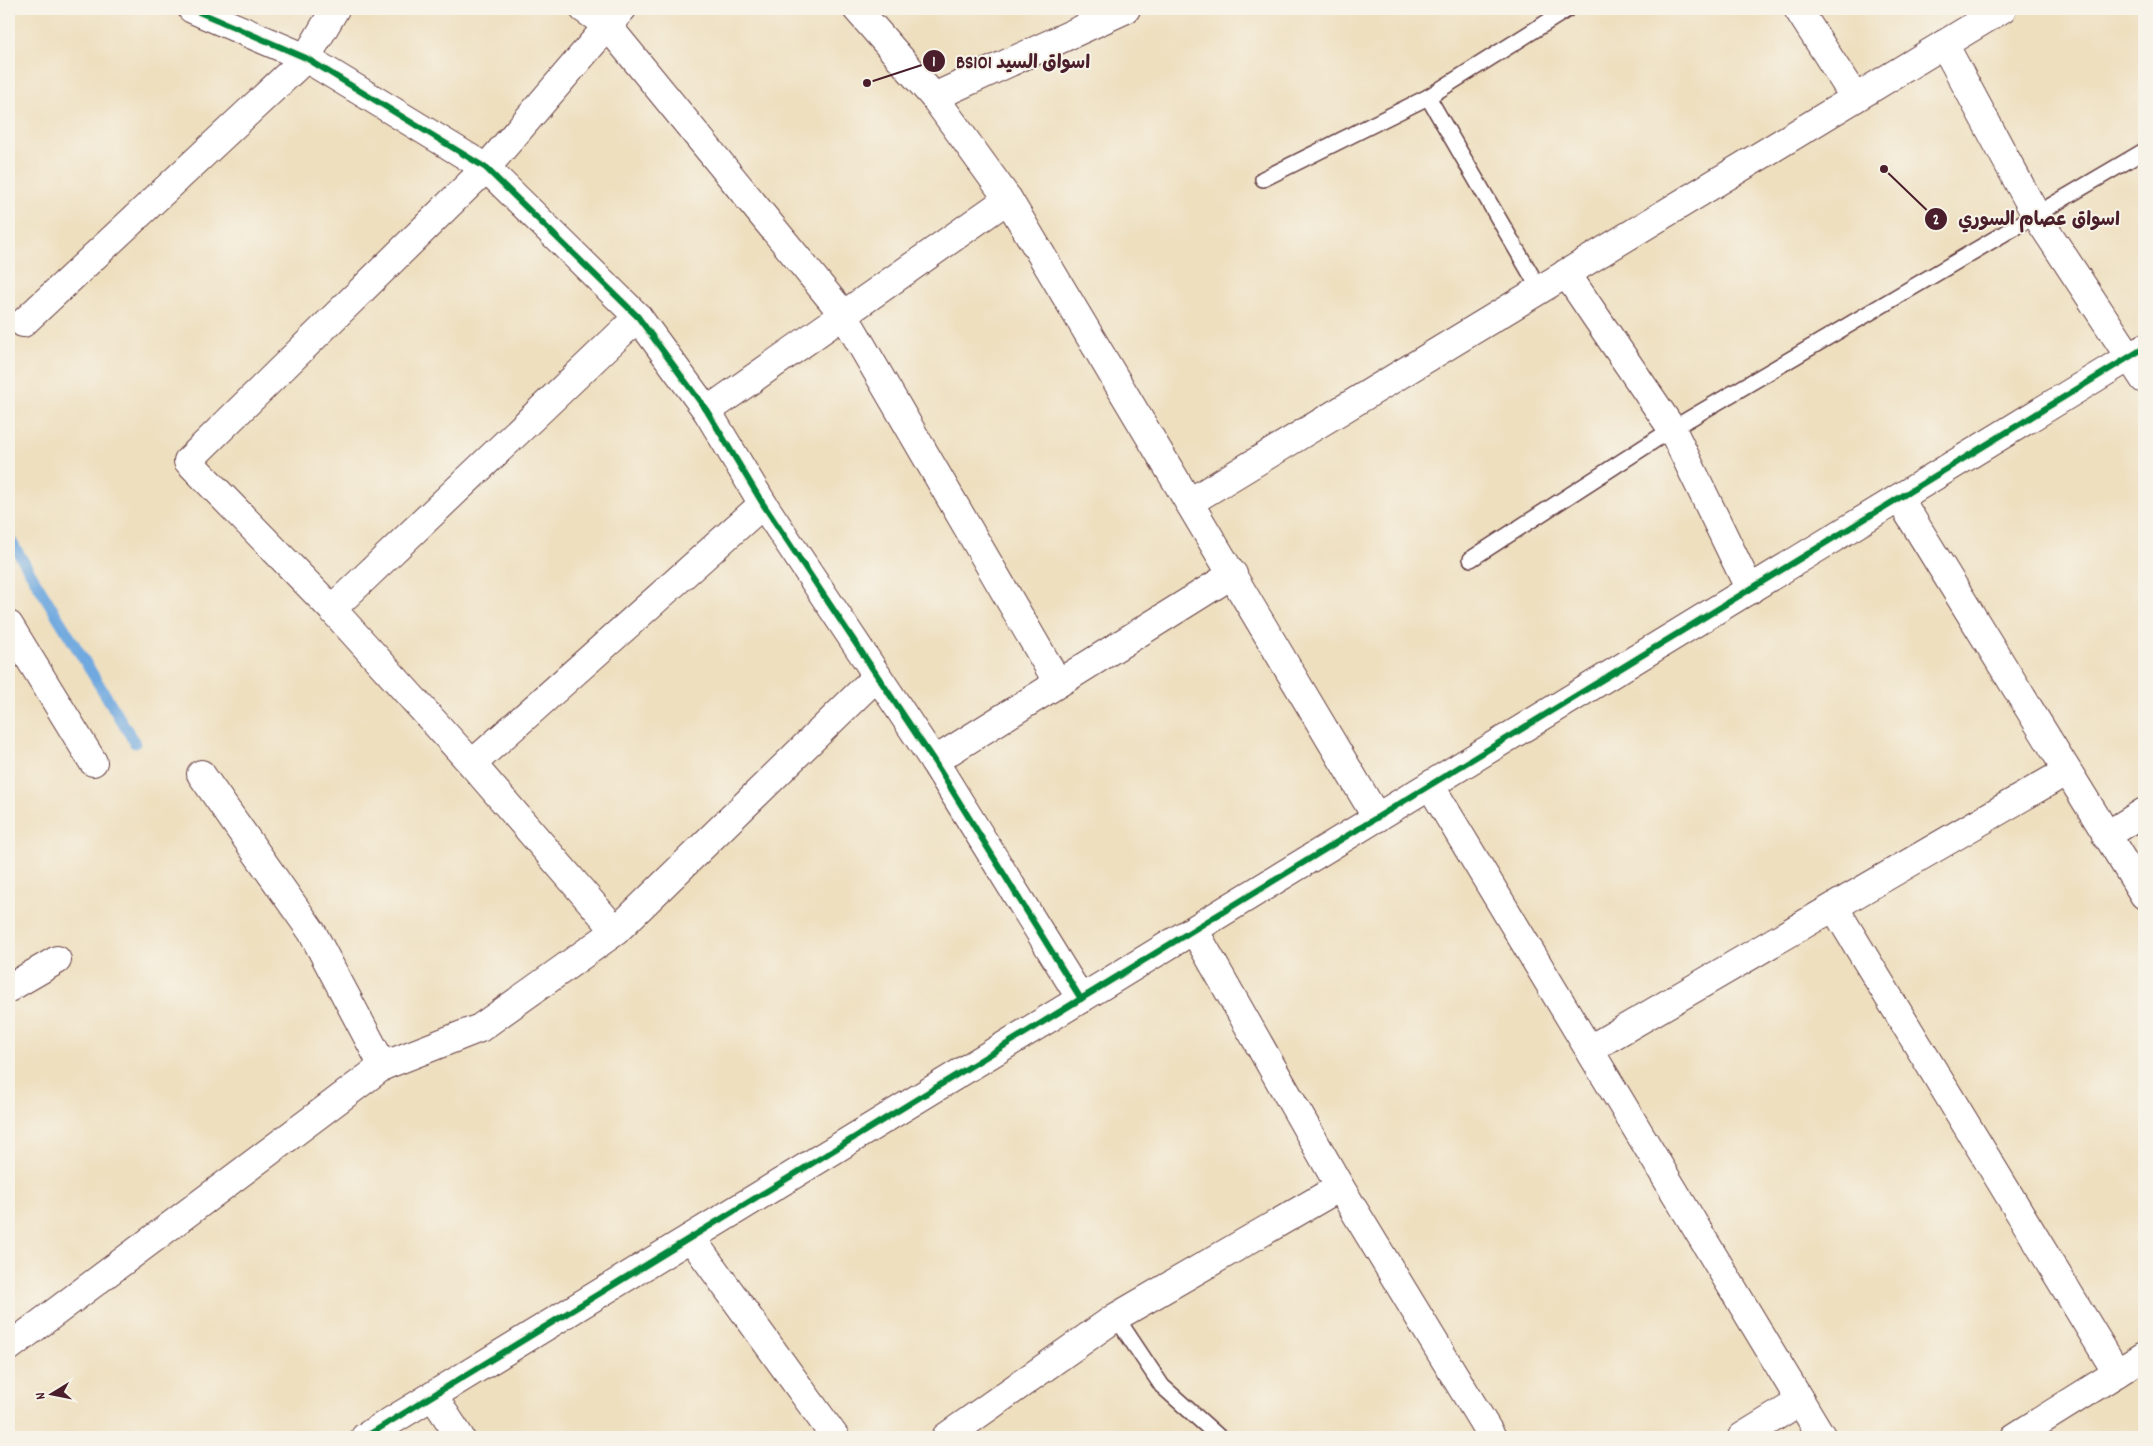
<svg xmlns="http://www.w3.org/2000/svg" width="2153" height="1446" font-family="Dekko,'Playpen Sans Arabic',sans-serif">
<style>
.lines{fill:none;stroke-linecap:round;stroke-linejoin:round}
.stream{stroke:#6fa9df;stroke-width:11}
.lane-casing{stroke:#633c41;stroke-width:18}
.street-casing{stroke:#633c41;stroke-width:30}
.lane{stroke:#fff;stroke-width:15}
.street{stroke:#fff;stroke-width:28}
.cycleway-casing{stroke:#f7f3e8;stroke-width:9}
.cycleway{stroke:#00873e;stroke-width:6}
.leader{fill:none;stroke:#4a1f2b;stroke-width:2}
.callout-dot{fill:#4a1f2b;stroke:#f7f3e8;stroke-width:2}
.mark-label{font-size:15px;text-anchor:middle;font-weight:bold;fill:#fff}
.callout-label{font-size:19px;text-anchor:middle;font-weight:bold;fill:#4a1f2b;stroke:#f7f3e8;stroke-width:4;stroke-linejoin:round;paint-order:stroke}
</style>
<rect width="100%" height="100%" fill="#f7f3e8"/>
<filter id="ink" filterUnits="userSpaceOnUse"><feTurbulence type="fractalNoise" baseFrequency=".02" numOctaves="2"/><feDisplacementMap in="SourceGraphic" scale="10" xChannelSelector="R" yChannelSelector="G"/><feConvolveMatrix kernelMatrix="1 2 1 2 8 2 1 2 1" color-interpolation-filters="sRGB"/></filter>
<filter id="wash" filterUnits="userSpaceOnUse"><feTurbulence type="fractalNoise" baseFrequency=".0096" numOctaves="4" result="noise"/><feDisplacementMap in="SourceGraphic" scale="20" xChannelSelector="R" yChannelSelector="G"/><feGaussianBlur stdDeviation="1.12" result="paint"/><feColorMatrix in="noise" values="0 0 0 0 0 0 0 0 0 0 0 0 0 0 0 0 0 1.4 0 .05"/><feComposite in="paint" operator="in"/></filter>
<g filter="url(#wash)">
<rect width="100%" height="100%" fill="#eedfbf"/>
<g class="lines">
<path class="stream" d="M9,538L135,743"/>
</g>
</g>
<g filter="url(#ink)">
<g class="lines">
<g class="lane-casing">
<g id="lane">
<path d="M1428,97L1540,290"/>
<path d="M1263,179L1428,97L1568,9"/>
<path d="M1471,559L1672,429L2144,151"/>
<path d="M1116,1317L1162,1386L1219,1437"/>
</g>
</g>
<g class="street-casing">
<g id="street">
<path d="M192,9L306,58L486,168L638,317L707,411L763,504L934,761L1081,999"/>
<path d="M584,9L607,25L844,315L1058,683"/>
<path d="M857,9L934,97L1008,199L1377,818"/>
<path d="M1798,9L1855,98"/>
<path d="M1944,44L2036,215L2144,379"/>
<path d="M934,97L1126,9"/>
<path d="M1566,273L1672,429L1750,590"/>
<path d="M23,323L306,58L335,9"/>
<path d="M707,411L1008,199"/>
<path d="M1899,498L2144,895"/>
<path d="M1190,502L2002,9"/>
<path d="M332,609L638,317"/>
<path d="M9,625L93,762"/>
<path d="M934,761L1233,574"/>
<path d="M472,764L763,504"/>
<path d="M201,774L312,932L383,1066"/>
<path d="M1430,785L1822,1437"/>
<path d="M2106,836L2144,812"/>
<path d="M1834,907L2117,1373"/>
<path d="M1194,930L1340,1187L1492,1437"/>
<path d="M616,931L472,764L332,609L188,461L486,168L622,9"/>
<path d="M9,988L57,960"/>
<path d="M1590,1049L2067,771"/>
<path d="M691,1238L835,1437"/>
<path d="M9,1347L383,1066L480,1028L616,931L877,676"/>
<path d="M433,1396L460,1437"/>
<path d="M365,1437L2144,348"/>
<path d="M946,1437L1116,1317L1340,1187"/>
<path d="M1742,1437L1799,1402"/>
<path d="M2015,1437L2144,1356"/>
</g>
</g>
<use href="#lane" class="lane"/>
<use href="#street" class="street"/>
<g class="cycleway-casing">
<g id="cycleway">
<path d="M192,9L306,58L486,168L638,317L707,411L763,504L934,761L1081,999"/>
<path d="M365,1437L2144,348"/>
</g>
</g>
<use href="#cycleway" class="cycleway"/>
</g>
</g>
<path class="leader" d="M867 83L934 61M1884 169L1936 219"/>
<g class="callout-dot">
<circle cx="867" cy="83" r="5"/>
<circle cx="1884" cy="169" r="5"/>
<circle cx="934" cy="61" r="12"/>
<circle cx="1936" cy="219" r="12"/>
</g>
<g class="mark-label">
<text x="934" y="66">1</text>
<text x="1936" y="224">2</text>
</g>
<g class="callout-label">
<text x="1023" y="68">BS101 اسواق السيد</text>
<text x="2039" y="225">اسواق عصام السوري</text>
</g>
<rect width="2153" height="1446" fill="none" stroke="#f7f3e8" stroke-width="30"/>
<g transform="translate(52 1394) rotate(260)" stroke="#f7f3e8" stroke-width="4" paint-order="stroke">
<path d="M0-4L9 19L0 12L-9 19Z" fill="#4a1f2b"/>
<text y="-8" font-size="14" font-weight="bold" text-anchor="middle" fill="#4a1f2b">N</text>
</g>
</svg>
